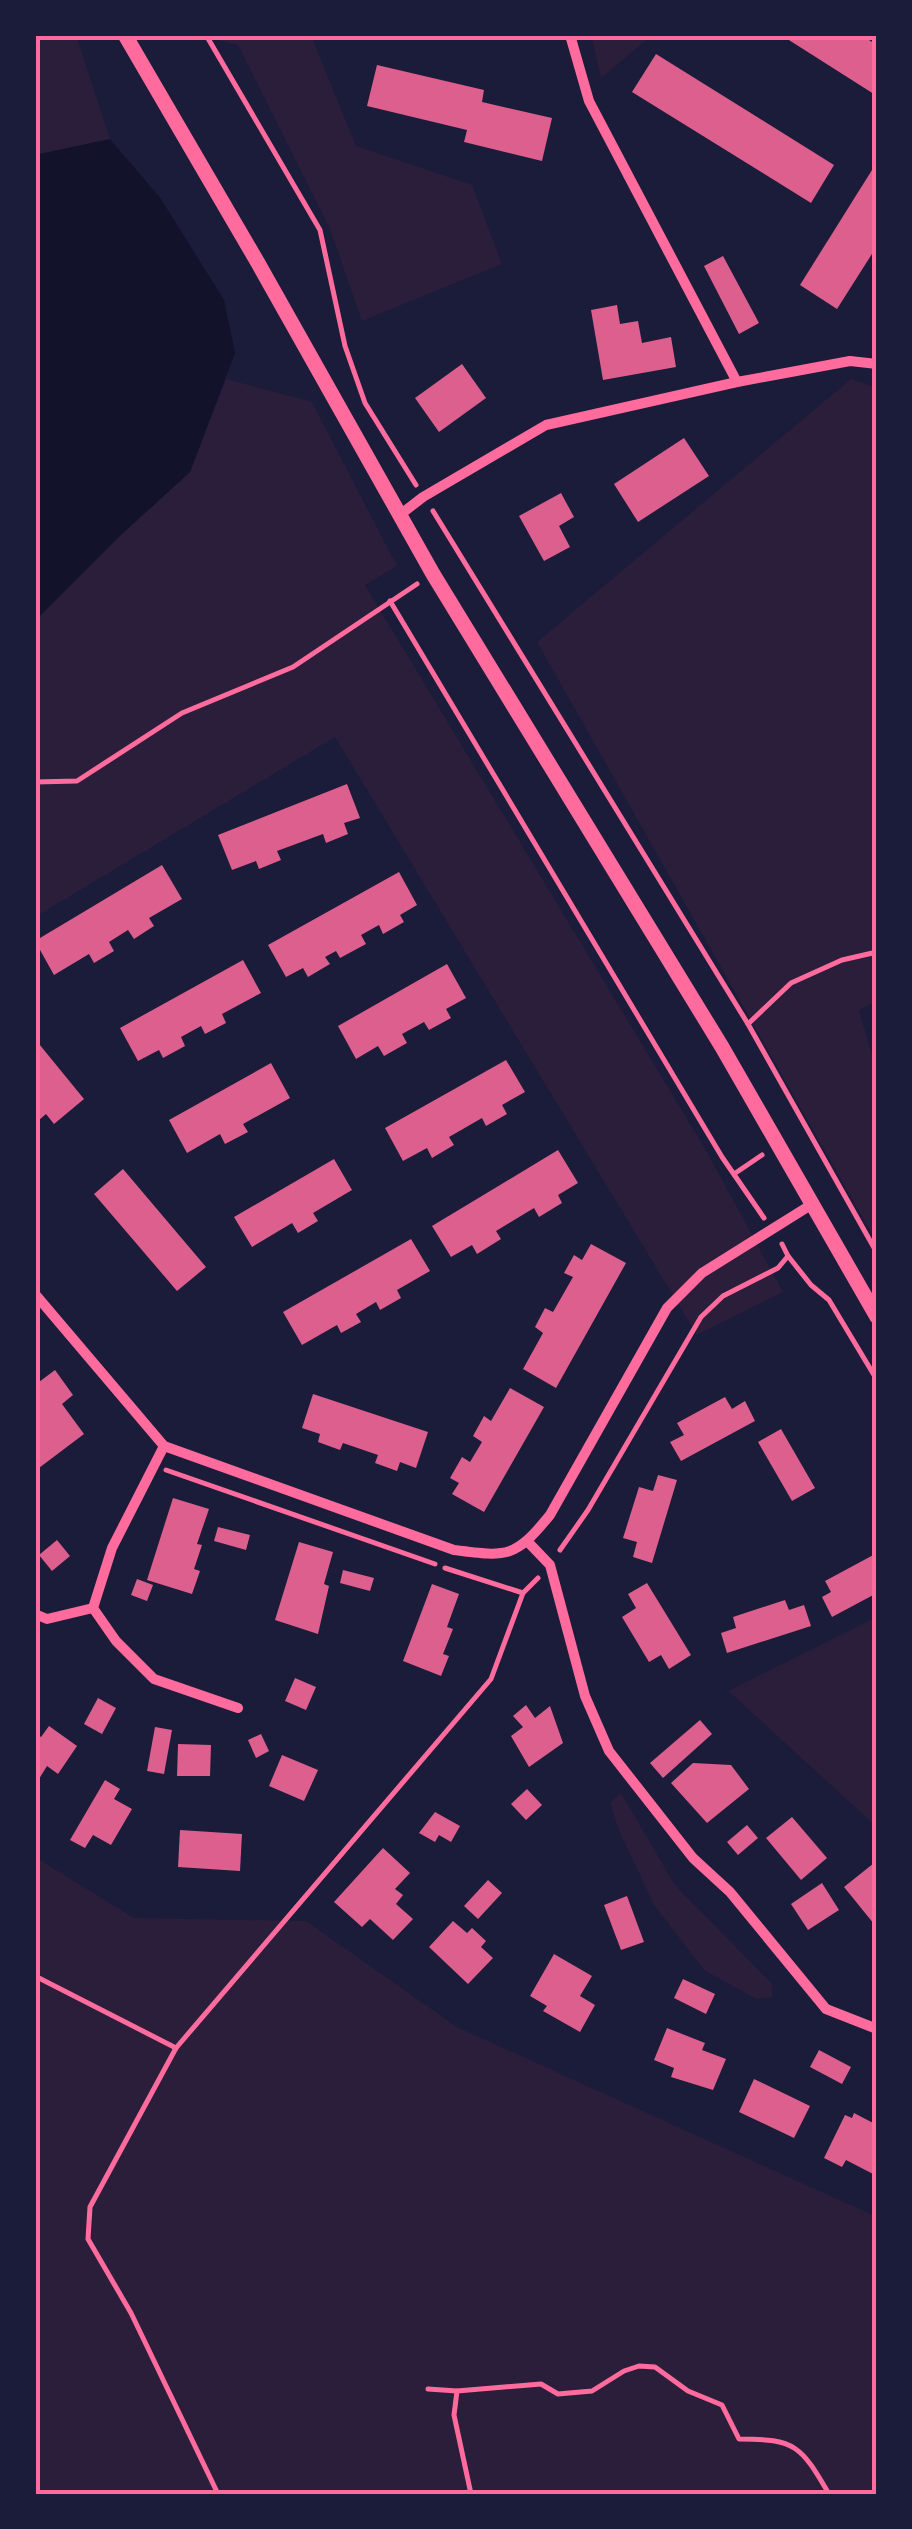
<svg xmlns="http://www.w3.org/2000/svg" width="912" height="2529" font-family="'Space Grotesk',sans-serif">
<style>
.green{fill:#2a1e3b}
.water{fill:#12122b}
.building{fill:#dd5f8e}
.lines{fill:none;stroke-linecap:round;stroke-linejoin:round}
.path{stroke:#ff6b9d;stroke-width:5}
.minor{stroke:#ff6b9d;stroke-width:10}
.secondary{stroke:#ff6b9d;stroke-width:15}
.neatline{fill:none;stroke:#ff6b9d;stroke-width:4}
</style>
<rect width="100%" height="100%" fill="#1b1b3a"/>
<g class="green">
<path d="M35,35H76L110,139L35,155Z"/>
<path d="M198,35H311L356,146L472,185L502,264L362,321L330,229L238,45Z"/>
<path d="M591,35H652L601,78Z"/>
<path d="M226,379L312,402L397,566L365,585L707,1152L783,1292L697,1335L335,737L35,917V621L123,533L190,472Z"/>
<path d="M851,379L877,388V1001L859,1010L877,1072V1243L537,642Z"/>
<path d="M877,1617V1827L728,1691Z"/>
<path d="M621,1793L675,1885L772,1984V1997L756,1999L704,1970L654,1905L619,1831L610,1802Z"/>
<path d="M35,1857L134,1918L306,1921L457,2027L877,2217V2494H35Z"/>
</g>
<path class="water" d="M110,139L161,199L224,300L235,353L190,472L123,533L35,621V155Z"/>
<g class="building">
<path d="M781,35H861L877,45V96Z"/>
<path d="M656,54L834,165L811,203L632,92Z"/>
<path d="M377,65L484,90L482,102L552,118L542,161L464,142L467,130L367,106Z"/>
<path d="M877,162V246L837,309L800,285Z"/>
<path d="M723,256L759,323L739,334L704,266Z"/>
<path d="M617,305L620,324L638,321L642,343L671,337L676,367L603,380L591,310Z"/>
<path d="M462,364L486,398L439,432L415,398Z"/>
<path d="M684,438L709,476L638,522L614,484Z"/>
<path d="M561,493L574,517L559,526L570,547L544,561L519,516Z"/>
<path d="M347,784L360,818L344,823L348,834L326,843L323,834L277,851L281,860L259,869L256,861L232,870L218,835Z"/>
<path d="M162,865L182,899L149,918L154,926L134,939L128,930L109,942L114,951L94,963L89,954L54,975L35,941Z"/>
<path d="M399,872L417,905L400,915L404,922L383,934L379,925L361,935L366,944L340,958L336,951L325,957L330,964L308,977L303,968L286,977L268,945Z"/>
<path d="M243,960L261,993L222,1014L226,1023L205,1034L201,1026L181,1037L185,1046L163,1058L159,1050L138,1061L120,1028Z"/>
<path d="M447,964L466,998L446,1009L451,1018L429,1030L424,1022L402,1034L407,1043L384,1056L378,1046L356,1059L338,1026Z"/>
<path d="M35,1039L84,1099L54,1124L46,1114L39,1120L35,1116Z"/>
<path d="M506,1060L525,1092L502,1105L507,1114L486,1126L482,1118L449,1137L454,1145L432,1158L427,1148L403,1161L385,1128Z"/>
<path d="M271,1063L290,1098L243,1124L248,1132L225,1144L220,1134L187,1153L169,1120Z"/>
<path d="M558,1150L578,1183L558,1195L562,1203L539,1217L534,1208L496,1231L501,1239L477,1254L472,1245L451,1257L432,1226Z"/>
<path d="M334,1159L352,1190L313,1213L318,1221L298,1233L292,1223L252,1247L234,1217Z"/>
<path d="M123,1169L206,1267L177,1291L94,1194Z"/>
<path d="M411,1239L430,1271L397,1290L401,1298L380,1310L376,1302L356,1314L361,1322L341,1333L337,1325L302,1345L283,1312Z"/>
<path d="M591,1244L626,1263L556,1388L523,1369L543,1333L535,1327L545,1308L553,1312L573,1277L564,1273L574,1255L582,1260Z"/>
<path d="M55,1370L73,1395L62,1404L84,1434L35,1471V1385Z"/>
<path d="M510,1388L544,1407L484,1512L452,1494L459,1483L450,1478L462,1457L470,1462L482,1442L473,1436L484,1416L491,1421Z"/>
<path d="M313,1394L428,1432L416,1468L400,1462L397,1471L375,1463L378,1455L343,1443L340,1450L318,1442L320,1434L302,1428Z"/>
<path d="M725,1397L732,1409L745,1401L755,1421L681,1461L670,1442L684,1435L677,1423Z"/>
<path d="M781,1429L815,1488L792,1501L758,1442Z"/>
<path d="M658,1475L677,1480L652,1563L633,1557L637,1542L623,1538L639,1487L653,1491Z"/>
<path d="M173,1498L209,1509L197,1544L202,1545L194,1569L200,1571L192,1594L147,1580Z"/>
<path d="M218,1527L250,1535L246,1550L214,1541Z"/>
<path d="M57,1540L70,1556L52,1571L39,1555Z"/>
<path d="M299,1542L333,1552L324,1584L329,1586L318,1634L275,1620Z"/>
<path d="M877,1553V1593L832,1617L822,1597L831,1592L825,1581Z"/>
<path d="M343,1570L374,1578L370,1591L340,1583Z"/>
<path d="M137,1579L153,1585L147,1601L131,1595Z"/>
<path d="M647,1583L691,1655L669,1669L661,1655L649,1662L622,1617L636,1608L628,1594Z"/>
<path d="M432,1584L459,1594L447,1627L453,1629L443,1654L449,1656L441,1676L403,1661Z"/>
<path d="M785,1600L789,1610L804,1605L811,1626L727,1653L721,1633L736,1628L733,1617Z"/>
<path d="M295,1678L316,1687L306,1710L285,1701Z"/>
<path d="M98,1698L116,1708L102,1734L84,1724Z"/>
<path d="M526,1705L535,1718L550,1706L563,1743L529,1767L511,1736L523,1727L513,1716Z"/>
<path d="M700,1720L712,1734L663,1778L650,1763Z"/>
<path d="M49,1726L77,1746L58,1774L47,1766L39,1779L35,1776V1733L41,1737Z"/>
<path d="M155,1727L172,1730L164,1774L147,1771Z"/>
<path d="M261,1734L269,1751L256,1758L248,1740Z"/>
<path d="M178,1744L211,1745L210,1776H177Z"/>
<path d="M282,1755L318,1770L304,1801L269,1786Z"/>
<path d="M693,1763L731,1765L749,1789L707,1823L671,1783Z"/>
<path d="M105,1780L120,1789L114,1799L132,1809L111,1845L93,1835L85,1848L70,1840Z"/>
<path d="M527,1789L542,1805L526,1820L511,1804Z"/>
<path d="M435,1812L460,1826L451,1842L439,1835L435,1842L419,1833Z"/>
<path d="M792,1817L827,1858L801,1880L766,1838Z"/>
<path d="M747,1825L758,1838L738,1855L727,1842Z"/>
<path d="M180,1830L242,1834L240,1871L178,1867Z"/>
<path d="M383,1848L410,1873L395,1889L403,1895L396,1904L413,1919L393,1940L370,1919L362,1927L334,1902Z"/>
<path d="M874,1863L877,1867V1921L874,1924L844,1887Z"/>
<path d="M488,1880L502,1893L478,1919L464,1906Z"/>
<path d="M822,1883L839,1910L808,1930L791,1904Z"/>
<path d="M627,1896L644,1942L621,1950L604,1905Z"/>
<path d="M453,1921L467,1933L472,1928L486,1941L481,1947L493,1958L468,1984L429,1947Z"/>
<path d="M554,1954L592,1976L580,1996L595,2005L580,2032L543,2011L547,2006L530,1996Z"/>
<path d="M683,1979L715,1994L706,2014L674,1998Z"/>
<path d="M667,2028L705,2043L702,2050L726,2059L713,2090L671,2077L674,2068L654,2060Z"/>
<path d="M819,2050L851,2067L842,2084L810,2067Z"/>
<path d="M754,2079L810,2106L794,2138L739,2112Z"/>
<path d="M854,2113L877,2125L875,2175L846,2160L842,2167L824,2158L845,2115L852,2118Z"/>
</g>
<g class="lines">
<g class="path">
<path d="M206,35L320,230L345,346L365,403L416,485"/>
<path d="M433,511L748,1024L877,1253"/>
<path d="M390,601L722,1157L764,1218"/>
<path d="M35,782L77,781L182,713L293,667L417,584"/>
<path d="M748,1024L791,983L842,960L877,952"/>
<path d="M734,1174L762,1155"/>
<path d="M788,1256L811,1285L829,1300L877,1380"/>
<path d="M166,1470L435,1564"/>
<path d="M560,1550L588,1510L701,1317L723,1296L778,1268L788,1256L782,1244"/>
<path d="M445,1568L523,1593"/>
<path d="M35,1976L176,2048"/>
<path d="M428,2389L457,2391"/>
<path d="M218,2494L131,2313L88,2239L90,2207L176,2048L491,1679L523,1593L538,1578"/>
<path d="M471,2494L454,2415L457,2391L541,2384L558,2394L592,2391L624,2371L639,2366L655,2367L688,2391L722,2405L739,2439C796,2439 801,2446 829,2494"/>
</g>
<g class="minor">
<path d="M570,35L589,101L737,382"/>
<path d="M401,514L423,497L546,425L737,382L850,361L877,364"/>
<path d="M35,1294L164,1446L454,1550C508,1557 515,1558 550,1515L667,1308L702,1273L814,1203"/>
<path d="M164,1446L112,1548L93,1608L116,1641L154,1679L238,1708"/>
<path d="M528,1542L550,1565L585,1696L609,1751L693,1858L730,1892L826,2009L877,2029"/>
<path d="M35,1614L47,1619L93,1608"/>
</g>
<path class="secondary" d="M125,35L258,263L433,574L722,1047L877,1317"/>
</g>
<rect width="912" height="2529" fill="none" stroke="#1b1b3a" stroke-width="75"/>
<rect x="38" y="38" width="836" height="2454" class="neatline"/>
</svg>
